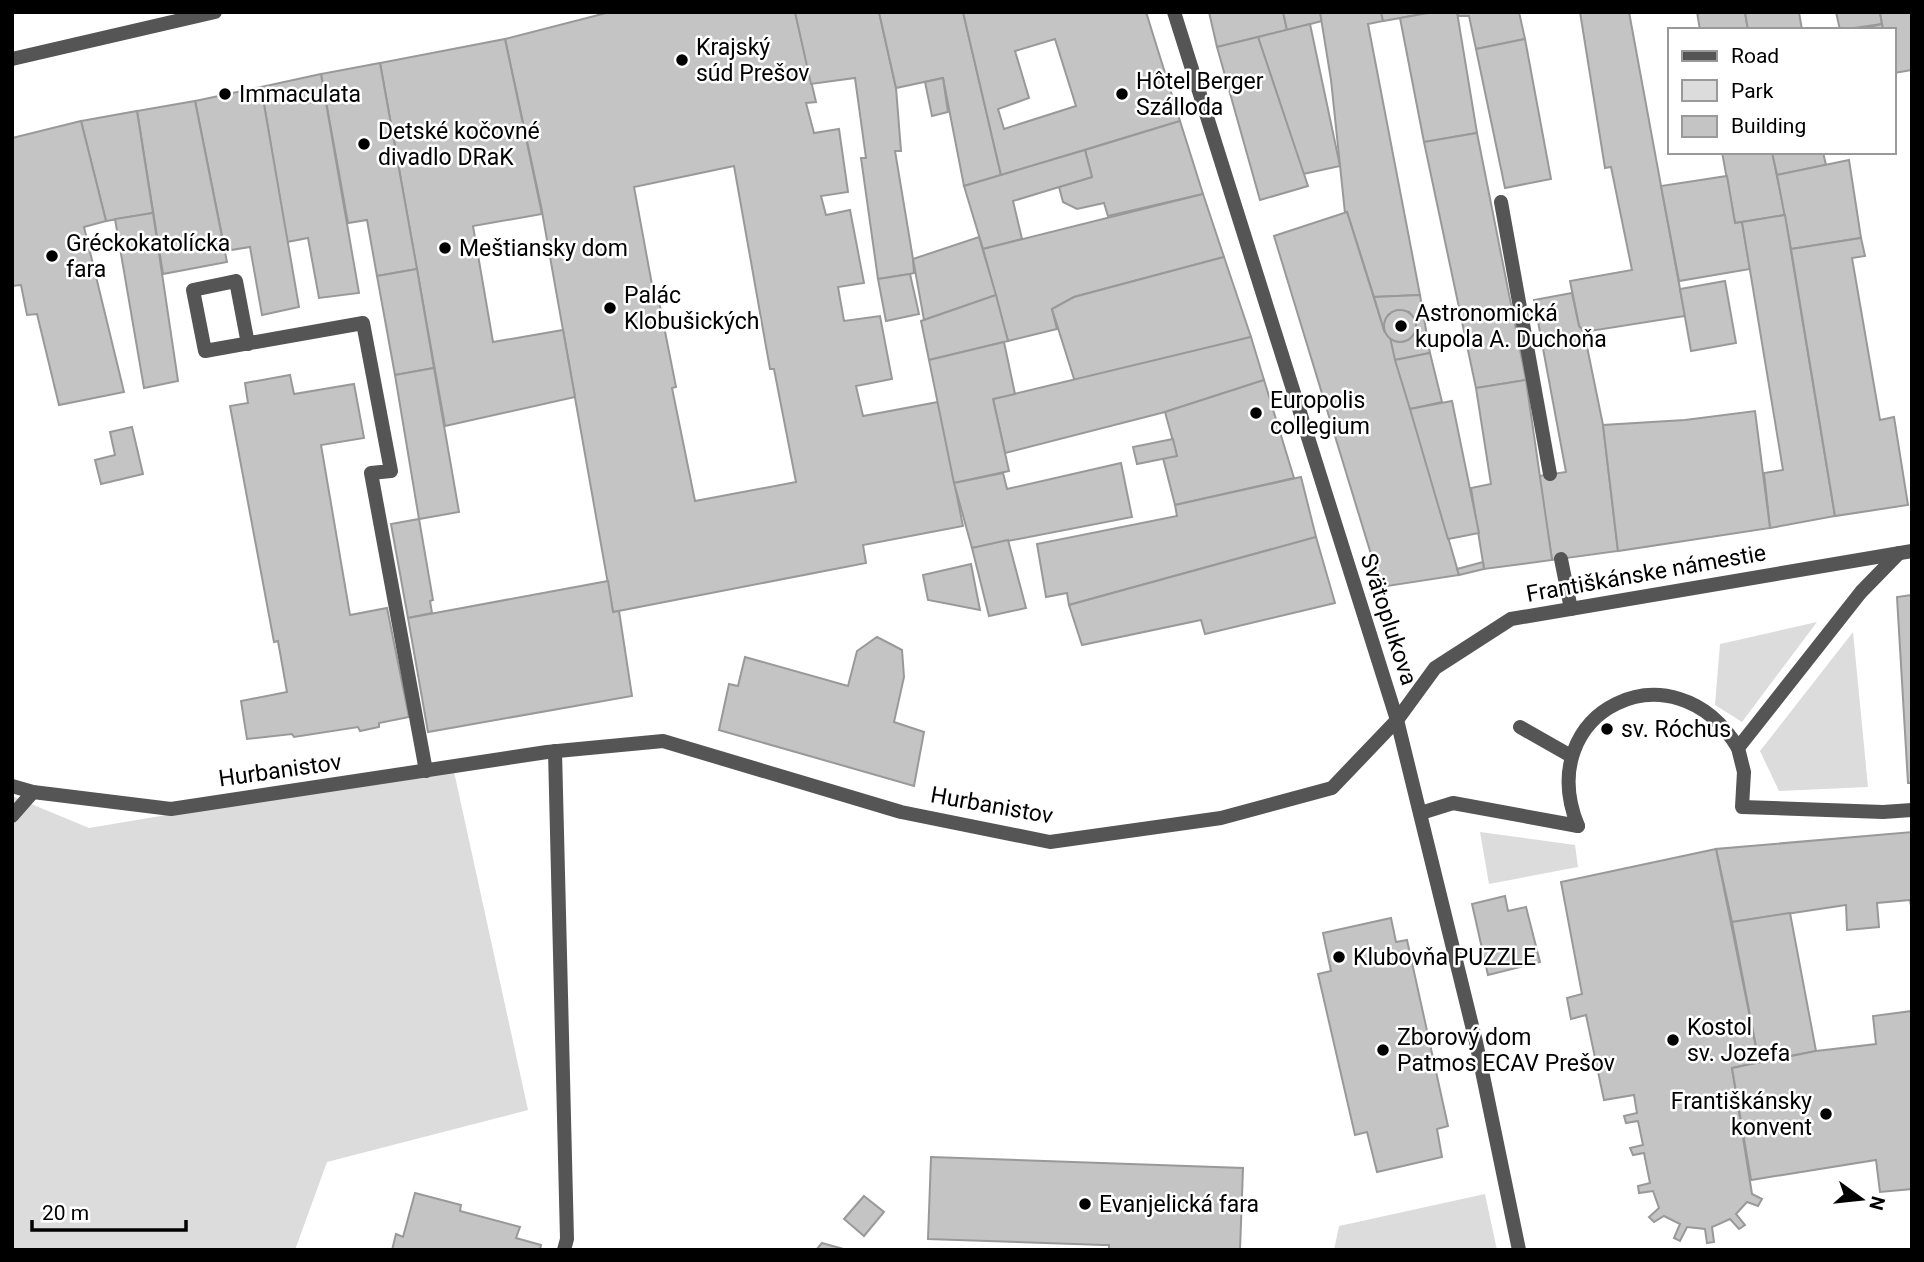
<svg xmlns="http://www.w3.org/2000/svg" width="1924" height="1262" font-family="Roboto,sans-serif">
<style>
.green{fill:#dcdcdc}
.building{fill:#c4c4c4;stroke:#999;stroke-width:2;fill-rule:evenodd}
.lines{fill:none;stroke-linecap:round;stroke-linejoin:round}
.lane{stroke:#555;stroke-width:14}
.street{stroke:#555;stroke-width:14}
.poi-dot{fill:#000;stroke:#fff;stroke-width:2.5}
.labels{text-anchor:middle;stroke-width:5;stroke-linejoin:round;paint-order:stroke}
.poi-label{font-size:23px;fill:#000;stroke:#fff;text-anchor:start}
.street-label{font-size:23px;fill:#000;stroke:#fff}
</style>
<rect width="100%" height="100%" fill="#fff"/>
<g class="green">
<path d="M1817,622L1742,722L1715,705L1720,644Z"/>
<path d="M1853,632L1868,787L1779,791L1760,751Z"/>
<path d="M453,767L528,1110L327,1162L295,1250H12V796L89,828Z"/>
<path d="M1480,832L1575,845L1578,867L1489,884Z"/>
<path d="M1485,1194L1497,1250H1334L1339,1226Z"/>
</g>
<g class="building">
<path d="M610,12H795L816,102L806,103L814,133L839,129L848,192L821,196L826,215L850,210L864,283L838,287L844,321L880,316L892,379L856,386L863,416L938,402L963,526L863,545L866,563L613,612L541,206L505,39ZM734,166L770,369H774L796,482L695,501L672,388L676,387L659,301H655L634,187Z"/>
<path d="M795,12H879L896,88L901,151H895L913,259L914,273L910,274L878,279L861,158H866L855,78L811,84Z"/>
<path d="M879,12H963L1001,175L964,186L943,78L896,88Z"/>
<path d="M963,12H1146L1180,121L1001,175ZM1055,39L1076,106L1004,129L998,109L1029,98L1015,51Z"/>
<path d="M1209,12H1283L1287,30L1217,47Z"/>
<path d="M1283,12H1320L1322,21L1287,30Z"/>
<path d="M1320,12H1381L1383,21L1368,24L1420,295L1374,297L1347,212L1345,213L1331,80Z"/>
<path d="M1381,12H1434L1383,21Z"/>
<path d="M1434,12H1457L1477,133L1424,142L1400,18Z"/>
<path d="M1457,12H1519L1525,39L1476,49L1469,16H1458Z"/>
<path d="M1580,12H1629L1685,316L1584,332L1579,326L1570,281L1632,270L1611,167L1605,168Z"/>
<path d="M1697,12H1745L1748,30H1700Z"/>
<path d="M1745,12H1799L1802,30H1748Z"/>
<path d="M1836,12H1880L1882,24L1840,30Z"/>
<path d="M1880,12H1912V70L1894,73V30H1883Z"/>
<path d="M1310,24L1340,166L1303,174L1258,37Z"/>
<path d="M1882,24L1883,30H1855Z"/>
<path d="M1258,37L1308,186L1260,200L1217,47Z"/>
<path d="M505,39L542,214L473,226L493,342L563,330L575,397L445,426L380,63Z"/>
<path d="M1525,39L1551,179L1505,188L1476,49Z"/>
<path d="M380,63L417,269L377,276L367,220L348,223L321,74Z"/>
<path d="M321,74L359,293L319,298L308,238L287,242L261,87Z"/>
<path d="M943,78L948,112L932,116L925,82Z"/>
<path d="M261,87L299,307L262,315L250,247L225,251L195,101Z"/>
<path d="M195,101L227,262L163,274L137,111Z"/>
<path d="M137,111L153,213L106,221L81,121Z"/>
<path d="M81,121L106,221L84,227L124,392L59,405L37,314L27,315L21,285L12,286V138Z"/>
<path d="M1180,121L1203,194L1108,216L1104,203L1077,209L1063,202L1059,187L1092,177L1085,150Z"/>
<path d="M1477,133L1526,380L1476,388L1424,142Z"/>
<path d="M1085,150L1092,177L1013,201L1022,239L983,249L964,186Z"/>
<path d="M1722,152H1772L1785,215L1735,223Z"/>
<path d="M1772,152H1823L1826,165L1777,175Z"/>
<path d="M1849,160L1861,238L1791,249L1777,175Z"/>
<path d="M1727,176L1735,223L1742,222L1750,269L1679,281L1661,186Z"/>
<path d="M1203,194L1224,257L1074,297L1052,309L1057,329L1008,341L983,249Z"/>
<path d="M1347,212L1384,330L1390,337L1459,575L1381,587L1274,236Z"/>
<path d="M153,213L178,381L144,388L115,219Z"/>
<path d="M1785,215L1835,516L1770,528L1764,473L1783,470L1742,222Z"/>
<path d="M979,237L996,295L924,320L913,259Z"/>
<path d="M1861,238L1865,256L1852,258L1880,420L1894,417L1908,505L1835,516L1791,249Z"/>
<path d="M1224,257L1251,337L1075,382L1052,309L1074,297Z"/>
<path d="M417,269L434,368L395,375L377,276Z"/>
<path d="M910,274L919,314L886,321L878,279Z"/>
<path d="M1725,281L1736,343L1691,351L1680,289Z"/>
<path d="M1572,293L1579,326L1584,332L1603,425L1618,551L1552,560L1539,476L1566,472L1534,300Z"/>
<path d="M996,295L1008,341L929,360L921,321Z"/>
<path d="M1420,295L1430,353L1395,360L1390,337L1397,341L1408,340L1415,333L1416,322L1409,312L1397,310L1388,315L1384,330L1374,297Z"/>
<circle cx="1400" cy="326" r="16"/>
<path d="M1251,337L1264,380L1165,412L1005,453L993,399Z"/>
<path d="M1004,342L1015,394L993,399L1009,471L954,483L929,360Z"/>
<path d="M1430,353L1442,402L1410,409L1395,360Z"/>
<path d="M434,368L459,512L419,519L395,375Z"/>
<path d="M290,375L294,394L354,384L364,438L321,445L350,615L387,608L409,717L379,723V727L360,731L358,727L294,737L292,734L247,739L241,701L287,692L278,641L274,642L230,406L248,403L245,383Z"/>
<path d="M1264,380L1294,478L1175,505L1163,458L1177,456L1165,412Z"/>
<path d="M1526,380L1552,560L1484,569L1471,488L1491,484L1476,388Z"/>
<path d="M1452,401L1479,533L1448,539L1410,409Z"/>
<path d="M1755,411L1770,528L1618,551L1603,425L1685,420Z"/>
<path d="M132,427L143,474L101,484L95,460L115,455L110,432Z"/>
<path d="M1173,439L1177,456L1137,464L1133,447Z"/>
<path d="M1121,463L1132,517L972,548L954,483L1003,473L1007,489Z"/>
<path d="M1301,477L1316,537L1069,605L1067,593L1046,597L1037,544L1177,516L1175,505Z"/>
<path d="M419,519L433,600L430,601L432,613L408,618L391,524Z"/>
<path d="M1316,537L1335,603L1205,634L1201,620L1082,645L1069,605Z"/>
<path d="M1008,540L1026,608L989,616L972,548Z"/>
<path d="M1483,562L1484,569L1459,575L1457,569Z"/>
<path d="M971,564L980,610L928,600L923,575Z"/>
<path d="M608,581L613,612L619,611L632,696L428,732L408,618Z"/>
<path d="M1912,595V783H1908L1897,597Z"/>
<path d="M877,637L902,650L904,677L894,722L924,732L914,786L719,730L729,684L738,686L745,657L848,686L857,651Z"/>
<path d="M1912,832V912L1910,900L1877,903L1879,927L1847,930L1846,905L1732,922L1716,849Z"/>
<path d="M1716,849L1759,1062L1732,1068L1752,1194L1762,1199L1758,1206L1747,1202L1736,1214L1745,1225L1739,1229L1730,1219L1712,1227L1714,1242L1707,1243L1705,1229L1687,1227L1680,1241L1674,1238L1680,1224L1664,1216L1654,1222L1649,1217L1659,1208L1653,1191L1639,1193L1638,1186L1650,1183L1644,1153L1633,1155L1630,1148L1643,1145L1638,1121L1626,1123L1624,1116L1637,1113L1634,1095L1604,1100L1586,1015L1571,1019L1567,998L1582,994L1561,882Z"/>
<path d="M1505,896L1508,911L1526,907L1540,962L1488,975L1472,904Z"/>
<path d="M1790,913L1816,1051L1759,1062L1732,922Z"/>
<path d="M1391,918L1396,942L1407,940L1448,1126L1437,1129L1442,1157L1377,1172L1367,1132L1355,1135L1318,974L1331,971L1323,933Z"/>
<path d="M1912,1011V1189L1880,1192L1876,1160L1751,1180L1732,1068L1816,1051L1876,1044L1873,1016Z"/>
<path d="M931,1157L1243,1168L1240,1250H1109V1245H1103L928,1239Z"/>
<path d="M415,1193L461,1205L460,1211L520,1227L516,1238L541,1245L540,1250H392L396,1234L403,1237Z"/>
<path d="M864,1196L884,1212L864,1236L844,1219Z"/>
<path d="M822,1243L847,1250H816Z"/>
</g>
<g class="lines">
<g class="lane">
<path d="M1501,202L1550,474"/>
<path d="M248,344L236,281L193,290L205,351L363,323L391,471L371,473L426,771"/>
<path d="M1561,559L1571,609"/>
<path d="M555,751L567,1239L564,1250"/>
<path d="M12,816L33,792"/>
</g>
<g class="street">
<path d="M1174,12L1397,720L1476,1042L1519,1250"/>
<path d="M12,59L215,12"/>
<path d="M1899,553L1861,592L1738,748L1744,772L1742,807L1883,812L1912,810"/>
<path d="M1520,727L1571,756"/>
<path d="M12,786L33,792L171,809L547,752L663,741L901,812L1050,842L1221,818L1332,788L1397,720L1435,668L1511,619L1912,551"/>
<path d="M1421,813L1453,803L1578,826"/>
<path d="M1578,826C1531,711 1674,641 1738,748"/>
</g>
</g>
<g class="poi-dot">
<circle cx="682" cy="60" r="7"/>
<circle cx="225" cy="94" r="7"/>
<circle cx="1122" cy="94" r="7"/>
<circle cx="364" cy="144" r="7"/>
<circle cx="445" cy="248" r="7"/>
<circle cx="52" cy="256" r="7"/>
<circle cx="610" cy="308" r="7"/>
<circle cx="1401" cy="326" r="7"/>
<circle cx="1256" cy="413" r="7"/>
<circle cx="1607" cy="729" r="7"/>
<circle cx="1339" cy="957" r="7"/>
<circle cx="1673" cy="1040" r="7"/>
<circle cx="1383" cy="1050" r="7"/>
<circle cx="1826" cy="1114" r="7"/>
<circle cx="1085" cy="1204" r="7"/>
</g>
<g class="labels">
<g class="poi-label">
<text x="696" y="55">Krajský<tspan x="696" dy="26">súd Prešov</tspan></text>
<text x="1136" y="89">Hôtel Berger<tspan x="1136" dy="26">Szálloda</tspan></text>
<text x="239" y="102">Immaculata</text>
<text x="378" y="139">Detské kočovné<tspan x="378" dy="26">divadlo DRaK</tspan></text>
<text x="66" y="251">Gréckokatolícka<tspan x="66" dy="26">fara</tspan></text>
<text x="459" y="256">Meštiansky dom</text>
<text x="624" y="303">Palác<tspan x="624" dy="26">Klobušických</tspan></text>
<text x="1415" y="321">Astronomická<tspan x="1415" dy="26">kupola A. Duchoňa</tspan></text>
<text x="1270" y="408">Europolis<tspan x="1270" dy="26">collegium</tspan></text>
<text x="1621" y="737">sv. Róchus</text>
<text x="1353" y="965">Klubovňa PUZZLE</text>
<text x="1687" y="1035">Kostol<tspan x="1687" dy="26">sv. Jozefa</tspan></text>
<text x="1397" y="1045">Zborový dom<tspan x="1397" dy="26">Patmos ECAV Prešov</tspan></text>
<text x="1812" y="1109" text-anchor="end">Františkánsky<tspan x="1812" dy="26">konvent</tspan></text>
<text x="1099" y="1212">Evanjelická fara</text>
</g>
<g class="street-label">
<text transform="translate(1646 573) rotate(-10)" y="8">Františkánske námestie</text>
<text transform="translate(1389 619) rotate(72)" y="8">Svätoplukova</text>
<text transform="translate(280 770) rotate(-8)" y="8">Hurbanistov</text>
<text transform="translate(992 805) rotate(10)" y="8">Hurbanistov</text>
</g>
</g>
<rect width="1924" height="1262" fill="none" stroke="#000000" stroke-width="28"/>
<rect x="1668" y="28" width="228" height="126" fill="#ffffff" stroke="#999999" stroke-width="2"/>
<rect x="1682" y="51" width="35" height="10" fill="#555555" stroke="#999999" stroke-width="2"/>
<text x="1731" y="63" font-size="21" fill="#000000">Road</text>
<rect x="1682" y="80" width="35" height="21" fill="#dcdcdc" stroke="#999999" stroke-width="2"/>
<text x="1731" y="98" font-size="21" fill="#000000">Park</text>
<rect x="1682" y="116" width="35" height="21" fill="#c4c4c4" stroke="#999999" stroke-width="2"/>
<text x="1731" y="133" font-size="21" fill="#000000">Building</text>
<g transform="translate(1861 1199) rotate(105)" stroke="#ffffff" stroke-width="5" paint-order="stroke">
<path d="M0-5L12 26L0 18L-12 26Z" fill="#000000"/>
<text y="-10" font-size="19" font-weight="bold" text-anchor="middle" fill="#000000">N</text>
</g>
<path d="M32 1220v10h154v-10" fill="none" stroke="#000000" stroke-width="3.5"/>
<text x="42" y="1220" font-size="21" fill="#000000" stroke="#ffffff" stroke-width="5" paint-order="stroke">20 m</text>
</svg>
